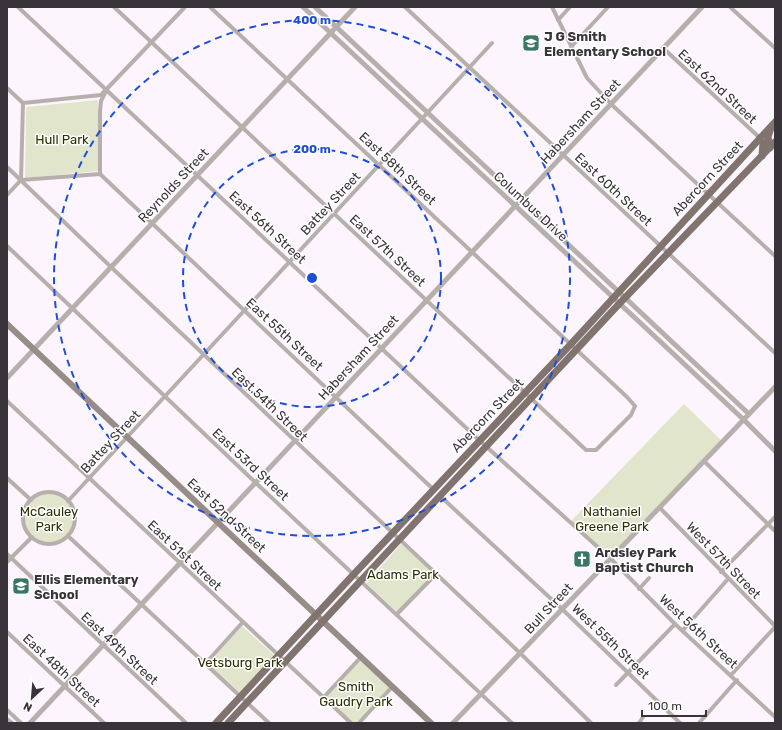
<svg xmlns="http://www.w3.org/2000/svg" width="782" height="730" font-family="Rubik,sans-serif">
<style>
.green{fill:#e1e5cb}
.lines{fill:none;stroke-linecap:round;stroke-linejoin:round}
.minor{stroke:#b7afab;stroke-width:4}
.tertiary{stroke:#b7afab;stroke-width:5}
.secondary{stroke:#988c87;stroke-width:6}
.primary{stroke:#81736d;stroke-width:7}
.ring{fill:none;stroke:#1d4ed8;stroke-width:2;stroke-dasharray:7 5}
.labels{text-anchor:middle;stroke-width:3;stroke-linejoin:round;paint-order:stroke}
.poi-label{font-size:13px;font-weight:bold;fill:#39343a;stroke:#fff;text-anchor:start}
.street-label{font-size:13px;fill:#39343a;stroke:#fff}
.park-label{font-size:13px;fill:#2c2f00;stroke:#fff}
.centre{fill:#1d4ed8;stroke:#fff;stroke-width:2}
.ring-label{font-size:12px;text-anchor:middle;font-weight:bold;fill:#1d4ed8;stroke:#fff;stroke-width:3;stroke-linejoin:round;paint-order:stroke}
</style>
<rect width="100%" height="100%" fill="#fcf5fe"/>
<g class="green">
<path d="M98,100V171L25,178L26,107Z"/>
<path d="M684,404L723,442L611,559L570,522Z"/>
<circle cx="49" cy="518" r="26"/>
<path d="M401,544L434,574L397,612L366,583Z"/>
<path d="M242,626L275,656L241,694L208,664Z"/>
<path d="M361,657L393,686L359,723H351L323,698Z"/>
</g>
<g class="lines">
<g class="minor">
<path d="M18,7L479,440L611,559L675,624L775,717"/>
<path d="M114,7L586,450H596L631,415L635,406L627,397L210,7"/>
<path d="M405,7L775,353"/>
<path d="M552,7L587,78L611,104L775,256"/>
<path d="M730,7L775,48"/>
<path d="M558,20L570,7"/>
<path d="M571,47L608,7"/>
<path d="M663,48L760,138"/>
<path d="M7,88L23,103"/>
<path d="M23,103L101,95L185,7"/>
<path d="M7,167L111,267L520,653L591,723"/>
<path d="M100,174L434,490"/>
<path d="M100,174V111L101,101L105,93"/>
<path d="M21,180L100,174"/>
<path d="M7,195L21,180L23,103"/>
<path d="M7,246L256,483L512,723"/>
<path d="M7,401L351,723"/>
<path d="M705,462L775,531"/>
<path d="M7,478L31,500"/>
<circle cx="49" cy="518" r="26"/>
<path d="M439,495L561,608L680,723"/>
<path d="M68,501L492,43"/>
<path d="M660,508L775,626"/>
<path d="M68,536L269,723"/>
<path d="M7,554L186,723"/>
<path d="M7,562L32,537"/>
<path d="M721,572L775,517"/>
<path d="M639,589L649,578"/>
<path d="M397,614L436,574"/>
<path d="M683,630L728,579"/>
<path d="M7,632L104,723"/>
<path d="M205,664L242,623"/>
<path d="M731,675L775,627"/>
<path d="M616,685L675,624"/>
<path d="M323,698L361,657"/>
<path d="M7,710L21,723"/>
<path d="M7,719L12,723"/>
<path d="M359,723L393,686"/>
<path d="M639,723L643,717"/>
<path d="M699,723L737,680"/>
</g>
<g class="tertiary">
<path d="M303,7L744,420L775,451"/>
<path d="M315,7L749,414"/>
<path d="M7,378L355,7"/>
<path d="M30,723L702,7"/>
<path d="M453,723L775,387"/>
</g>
<path class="secondary" d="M7,324L431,723"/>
<g class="primary">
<path d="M760,138L763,143L762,156"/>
<path d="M770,148L768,137L771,128"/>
<path d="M216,723L354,574L571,344L775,122"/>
<path d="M228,723L619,304L775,142"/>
</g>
</g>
<g class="ring">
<circle cx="312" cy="278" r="129"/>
<circle cx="312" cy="278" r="258"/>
</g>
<defs>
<g id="school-square" transform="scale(0.9)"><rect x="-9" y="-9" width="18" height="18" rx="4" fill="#377764" stroke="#fff"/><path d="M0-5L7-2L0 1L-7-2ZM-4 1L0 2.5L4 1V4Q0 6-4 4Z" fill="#fff"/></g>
<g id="church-square" transform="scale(0.9)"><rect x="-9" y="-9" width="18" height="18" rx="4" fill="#377764" stroke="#fff"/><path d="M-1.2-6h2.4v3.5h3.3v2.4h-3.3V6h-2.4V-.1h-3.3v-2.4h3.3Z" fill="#fff"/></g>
</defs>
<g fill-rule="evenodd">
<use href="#school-square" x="531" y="43"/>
<use href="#church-square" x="582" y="559"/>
<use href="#school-square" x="21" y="586"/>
</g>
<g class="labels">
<g class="poi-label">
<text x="544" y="41">J G Smith<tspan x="544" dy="15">Elementary School</tspan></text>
<text x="595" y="557">Ardsley Park<tspan x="595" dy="15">Baptist Church</tspan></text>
<text x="34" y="584">Ellis Elementary<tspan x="34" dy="15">School</tspan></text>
</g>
<g class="street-label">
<text transform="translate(718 86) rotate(43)" y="5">East 62nd Street</text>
<text transform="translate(580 121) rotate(-47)" y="5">Habersham Street</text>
<text transform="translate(398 168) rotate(43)" y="5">East 58th Street</text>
<text transform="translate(707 178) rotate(-47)" y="5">Abercorn Street</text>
<text transform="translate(173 185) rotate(-47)" y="5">Reynolds Street</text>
<text transform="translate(614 189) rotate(43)" y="5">East 60th Street</text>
<text transform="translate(330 203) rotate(-47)" y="5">Battey Street</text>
<text transform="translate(531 206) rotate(43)" y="5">Columbus Drive</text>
<text transform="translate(268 227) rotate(43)" y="5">East 56th Street</text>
<text transform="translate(388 250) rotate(43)" y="5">East 57th Street</text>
<text transform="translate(285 334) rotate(43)" y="5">East 55th Street</text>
<text transform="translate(358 357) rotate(-47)" y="5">Habersham Street</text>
<text transform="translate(270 404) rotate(44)" y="5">East 54th Street</text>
<text transform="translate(487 415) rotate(-46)" y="5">Abercorn Street</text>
<text transform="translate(110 441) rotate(-47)" y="5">Battey Street</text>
<text transform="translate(251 464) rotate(43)" y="5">East 53rd Street</text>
<text transform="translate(227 515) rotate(43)" y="5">East 52nd Street</text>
<text transform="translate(185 555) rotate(43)" y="5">East 51st Street</text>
<text transform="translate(724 560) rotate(46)" y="5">West 57th Street</text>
<text transform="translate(548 608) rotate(-47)" y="5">Bull Street</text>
<text transform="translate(699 631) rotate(43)" y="5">West 56th Street</text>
<text transform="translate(611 641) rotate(44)" y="5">West 55th Street</text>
<text transform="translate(120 648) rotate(43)" y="5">East 49th Street</text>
<text transform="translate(62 670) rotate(43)" y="5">East 48th Street</text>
</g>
<g class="park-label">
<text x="62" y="144">Hull Park</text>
<text x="49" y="516">McCauley<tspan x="49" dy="15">Park</tspan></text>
<text x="612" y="516">Nathaniel<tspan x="612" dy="15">Greene Park</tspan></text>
<text x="403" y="579">Adams Park</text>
<text x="240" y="667">Vetsburg Park</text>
<text x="356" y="691">Smith<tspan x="356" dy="15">Gaudry Park</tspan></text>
</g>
</g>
<circle cx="312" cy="278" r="6" class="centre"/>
<g class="ring-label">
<text x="312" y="24">400 m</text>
<text x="312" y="153">200 m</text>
</g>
<rect width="782" height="730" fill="none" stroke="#39343a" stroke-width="16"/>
<g transform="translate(32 698) rotate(206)" stroke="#ffffff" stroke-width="3" paint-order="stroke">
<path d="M0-3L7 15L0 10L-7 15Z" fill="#39343a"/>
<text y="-6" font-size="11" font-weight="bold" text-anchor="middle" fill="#39343a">N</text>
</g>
<path d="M642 710v6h64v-6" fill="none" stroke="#39343a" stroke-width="2"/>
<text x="648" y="710" font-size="12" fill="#39343a" stroke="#ffffff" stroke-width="3" paint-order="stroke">100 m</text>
</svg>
